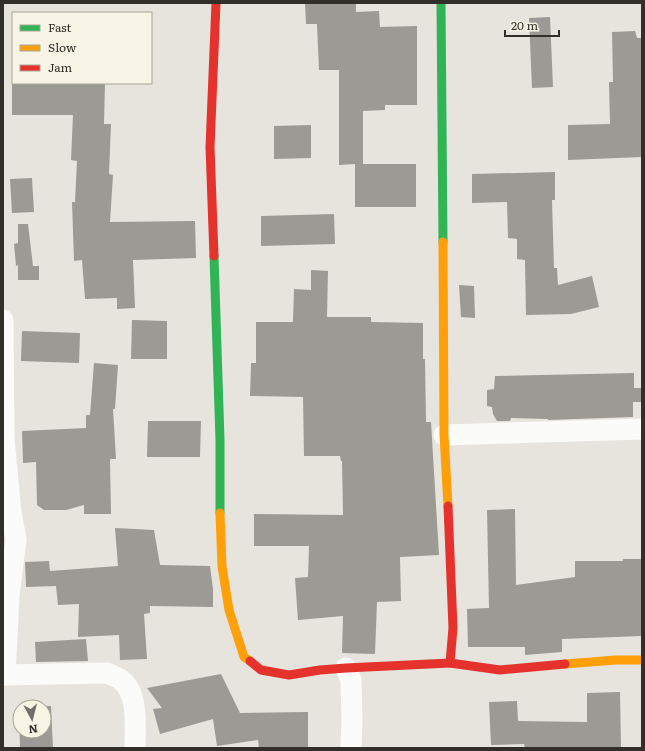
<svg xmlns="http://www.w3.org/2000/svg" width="645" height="751" font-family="Literata,serif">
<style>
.building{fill:#9c9a94;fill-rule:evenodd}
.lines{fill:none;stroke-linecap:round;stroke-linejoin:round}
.street{stroke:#fbfbfa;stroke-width:21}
.fast{stroke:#30b455;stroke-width:9}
.slow{stroke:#ff9f0a;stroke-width:9}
.jam{stroke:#e5322d;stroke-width:9}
</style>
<rect width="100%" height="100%" fill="#e6e4dc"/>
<g class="building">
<path d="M305,3H356V12L379,11L380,27L417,26V105H385V110L363,111V164H416V207H355V164L339,165V70H319L317,24H306Z"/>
<path d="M550,17L553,87L532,88L529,18Z"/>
<path d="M635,31L637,38H642V157L568,160V125L610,124L609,82H613L612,32Z"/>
<path d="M12,83H105L104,124H111L109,174L113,175L110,222L195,221L196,258L133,260L135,308L117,309V298L85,299L82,260L74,261L72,202H75L77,161L71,160L73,115H12Z"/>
<path d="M311,125V158L274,159V126Z"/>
<path d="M555,172V200H552L554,268H557L558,285L592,276L599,307L571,314L526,315L525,260L517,259V239L508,238L507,202L472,203V174Z"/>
<path d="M32,178L34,212L12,213L10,179Z"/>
<path d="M334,214L335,244L261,246V216Z"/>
<path d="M18,224H28L33,266H39V280H18V265L16,266L14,244L18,243Z"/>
<path d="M311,270L328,271L327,317H371V322L423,323V359H425L426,422H431L439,555L400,557L401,601L377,602L375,654L342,653L343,616L298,620L295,578L308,577L309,546H254V514L343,515L342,461H341L340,456H304L303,397L250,396L251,363H256V322H293L294,289L311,290Z"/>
<path d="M459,285L474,286L475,318L461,317Z"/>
<path d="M132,320L167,321V359H131Z"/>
<path d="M22,331L80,333L79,363L21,361Z"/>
<path d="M94,363L118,365L115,409H113L116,459H110L111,514H84V505L66,510H44L37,505L36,462L23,463L22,431L86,428V415H90Z"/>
<path d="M634,373V388H641V402H633V417L548,420V419L511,418L510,421H497L493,414L492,407L487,406V390L494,389L495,376Z"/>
<path d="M148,421H201L200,457H147Z"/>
<path d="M515,509L516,585L575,577V561H623V559H642V636L562,639V652L525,655V647H468L467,609L489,608L487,510Z"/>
<path d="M115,528L154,530L160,565L210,566L213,589V607L150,606V613L144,614L147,659L120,660L119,635L78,637L79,604L58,605L56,586L26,587L25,562L49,561L50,571L118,566Z"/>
<path d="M86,639L88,661L36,662L35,642Z"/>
<path d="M221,674L240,713L308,712V748H259L258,740L217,746L213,719L160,734L153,709L162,708L147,688Z"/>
<path d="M620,692L621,748H525L524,744L491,745L489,702L517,701L518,721L587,722V693Z"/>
<path d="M51,706L53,748H20L19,707ZM20,707H44V731H20Z"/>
</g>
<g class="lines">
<g class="street">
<path d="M3,320L4,438L11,513L16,539L9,596L5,675"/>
<path d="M444,435L642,429"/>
<path d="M346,668L351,680L352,719L351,748"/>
<path d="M3,675L107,673C111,675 117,677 121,680C139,693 135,728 135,748"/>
</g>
<g class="fast">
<path d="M441,3L443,242"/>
<path d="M214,256L220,440V513"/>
</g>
<g class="slow">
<path d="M443,242L444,435L448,506"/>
<path d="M220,513L222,566L229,610L244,657L250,661"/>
<path d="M565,664L616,660H642"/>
</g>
<g class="jam">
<path d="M214,256L210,147L216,3"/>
<path d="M448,506L453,628L450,663L500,670L565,664"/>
<path d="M250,661L261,670L289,675L320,670L346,668L450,663"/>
</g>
</g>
<rect width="645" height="751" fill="none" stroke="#302f29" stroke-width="8"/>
<rect x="12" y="12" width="140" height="72" fill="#f7f4e6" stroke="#a7a59a"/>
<rect x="20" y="25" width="20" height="6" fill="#30b455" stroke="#a7a59a"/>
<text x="48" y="32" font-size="12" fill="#302f29">Fast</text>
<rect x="20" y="45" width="20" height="6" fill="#ff9f0a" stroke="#a7a59a"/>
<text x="48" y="52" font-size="12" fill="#302f29">Slow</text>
<rect x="20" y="65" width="20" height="6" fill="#e5322d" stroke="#a7a59a"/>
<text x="48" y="72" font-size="12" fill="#302f29">Jam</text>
<g transform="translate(32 719) rotate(173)"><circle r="19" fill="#f7f4e6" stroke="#a7a59a"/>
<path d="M0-3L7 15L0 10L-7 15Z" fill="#706e68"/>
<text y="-6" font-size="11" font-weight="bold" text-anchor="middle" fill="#302f29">N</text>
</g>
<path d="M505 30v6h54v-6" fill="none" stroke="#302f29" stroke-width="2"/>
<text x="511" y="30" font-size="12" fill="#302f29" stroke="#f7f4e6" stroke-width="3" paint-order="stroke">20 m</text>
</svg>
